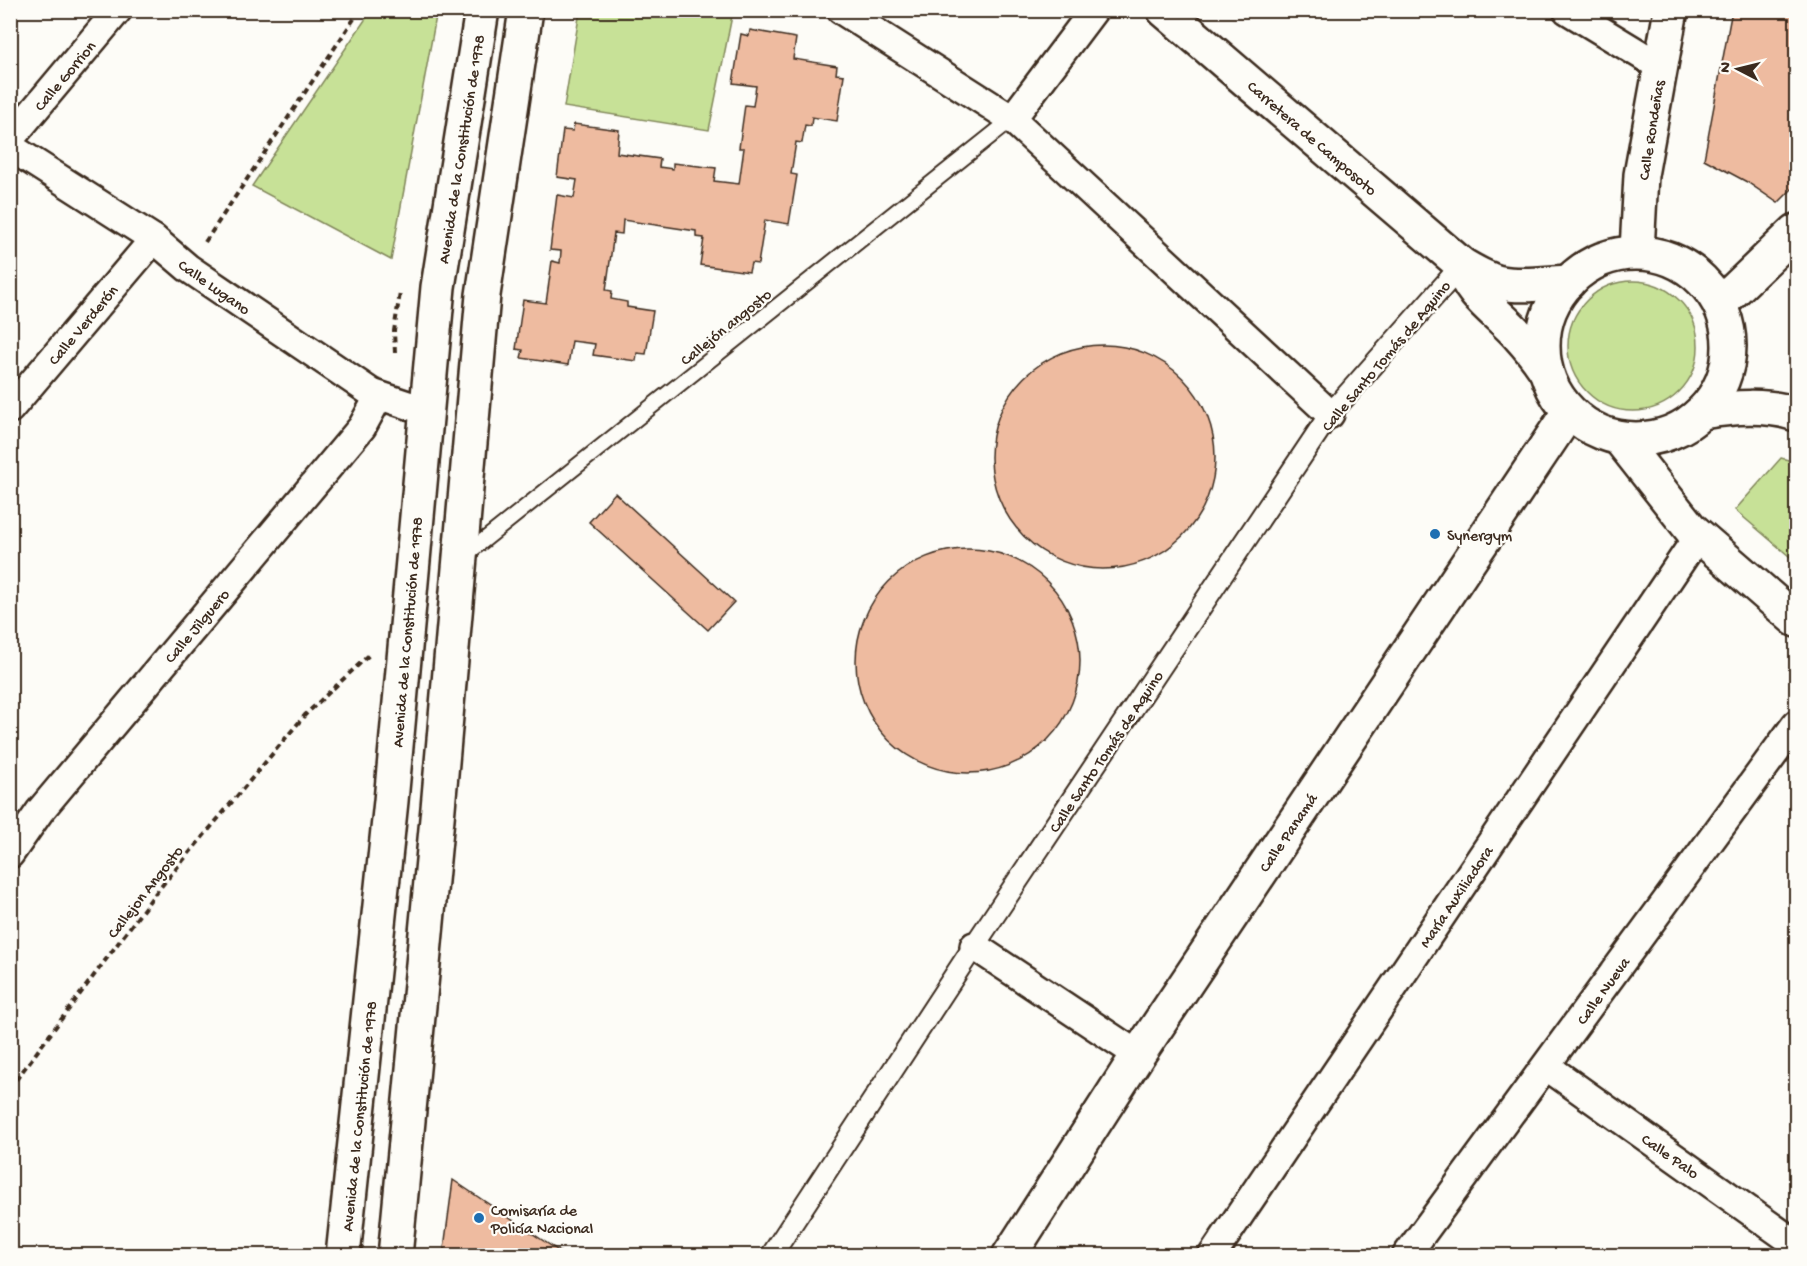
<svg xmlns="http://www.w3.org/2000/svg" width="1807" height="1266" font-family="'Gochi Hand',sans-serif">
<style>
.green{fill:#c7e197;stroke:#81865a;stroke-width:1.5}
.building{fill:#eebba0;stroke:#3b2a1e;stroke-width:1.5}
.lines{fill:none;stroke-linecap:round;stroke-linejoin:round}
.service-casing{stroke:#3b2a1e;stroke-width:18}
.pedestrian-casing{stroke:#3b2a1e;stroke-width:24}
.minor-casing{stroke:#3b2a1e;stroke-width:32}
.tertiary-casing{stroke:#3b2a1e;stroke-width:38}
.path{stroke:#3b2a1e;stroke-width:4;stroke-dasharray:6 4.5;stroke-linecap:butt}
.service{stroke:#fdfcf7;stroke-width:14}
.pedestrian{stroke:#fdfcf7;stroke-width:20}
.minor{stroke:#fdfcf7;stroke-width:27}
.tertiary{stroke:#fdfcf7;stroke-width:33}
.poi-dot{fill:#1f6fb2;stroke:#fdfcf7;stroke-width:2}
.labels{text-anchor:middle;stroke-width:4.5;stroke-linejoin:round;paint-order:stroke}
.street-label{font-size:16px;fill:#3b2a1e;stroke:#fdfcf7}
.poi-label{font-size:16px;fill:#3b2a1e;stroke:#fdfcf7;text-anchor:start}
</style>
<rect width="100%" height="100%" fill="#fdfcf7"/>
<filter id="ink" filterUnits="userSpaceOnUse"><feTurbulence type="fractalNoise" baseFrequency=".0167" numOctaves="2"/><feDisplacementMap in="SourceGraphic" scale="12" xChannelSelector="R" yChannelSelector="G"/><feConvolveMatrix kernelMatrix="1 2 1 2 8 2 1 2 1" color-interpolation-filters="sRGB"/></filter>
<g filter="url(#ink)">
<g class="green">
<path d="M371,11H437L391,260L252,186Z"/>
<path d="M580,11H733L709,130L564,107Z"/>
<circle cx="1633" cy="346" r="65"/>
<path d="M1781,458L1796,462V562L1735,510Z"/>
</g>
<g class="building">
<path d="M1732,10H1796V185L1778,203L1747,182L1704,159Z"/>
<path d="M750,30L796,38L793,59L837,66L836,74L844,75L837,121L812,117L811,126L805,125L802,143L796,142L791,174L797,175L789,224L765,220L758,264L751,263L749,272L700,265L704,238L696,237V231L623,220L622,234L614,233L606,290L612,291L611,299L627,302V307L653,311L646,354L637,353L636,361L593,355L595,344L572,341L568,365L521,358L523,350L516,349L523,300L546,303L552,261L560,263L561,251L550,250L557,195L574,198L577,180L557,177L563,130L573,131L574,124L619,130L617,153L660,159L659,167L673,169V163L716,168L714,181L739,184L744,148H739L745,105L753,106L756,86L733,83L741,34L749,36Z"/>
<circle cx="1103" cy="457" r="112"/>
<path d="M615,493L734,602L708,630L589,522Z"/>
<circle cx="968" cy="661" r="112"/>
<path d="M453,1180L566,1256H443Z"/>
</g>
<g class="lines">
<g class="service-casing">
<path id="service" d="M464,556L1012,119"/>
</g>
<g class="pedestrian-casing">
<path id="pedestrian" d="M771,1256L974,946L1330,414L1462,265"/>
</g>
<g class="minor-casing">
<g id="minor">
<path d="M841,10L1012,119L1330,414"/>
<path d="M1567,10L1661,67"/>
<path d="M1012,119L1094,10"/>
<path d="M10,139L118,10"/>
<path d="M10,147L154,239L188,268L372,393L426,411"/>
<path d="M10,409L154,239"/>
<path d="M10,854L40,811L362,427L379,396"/>
<path d="M974,946L1138,1055"/>
<path d="M1546,1066L1796,1244"/>
<path d="M1212,1256L1698,536"/>
<path d="M1406,1256L1796,724"/>
</g>
</g>
<g class="tertiary-casing">
<g id="tertiary">
<path d="M1164,10L1462,265C1474,272 1487,280 1501,283C1522,287 1547,283 1569,282"/>
<path d="M1637,251L1641,175L1671,10"/>
<circle cx="1636" cy="346" r="93"/>
<path d="M1462,266C1468,295 1500,314 1518,335C1528,346 1537,357 1545,369"/>
<path d="M1720,304L1796,231"/>
<path d="M1702,412C1734,407 1766,404 1796,414"/>
<path d="M1619,438L1690,528L1796,620"/>
<path d="M343,1256L391,801L438,287L482,10"/>
<path d="M395,1256L438,808L483,295L526,10"/>
<path d="M1009,1256L1138,1055L1569,412"/>
</g>
</g>
<g class="path">
<path d="M205,242L360,10"/>
<path d="M395,353L394,331L400,293"/>
<path d="M10,1088L154,895L305,715L369,655"/>
</g>
<use href="#service" class="service"/>
<use href="#pedestrian" class="pedestrian"/>
<use href="#minor" class="minor"/>
<use href="#tertiary" class="tertiary"/>
</g>
</g>
<g class="poi-dot">
<circle cx="1435" cy="534" r="6"/>
<circle cx="479" cy="1218" r="6"/>
</g>
<g class="labels">
<g class="street-label">
<text transform="translate(64 75) rotate(-50)" y="6">Calle Gorrion</text>
<text transform="translate(1650 130) rotate(-81)" y="6">Calle Rondeñas</text>
<text transform="translate(1313 137) rotate(41)" y="6">Carretera de Camposoto</text>
<text transform="translate(460 149) rotate(-81)" y="6">Avenida de la Constitución de 1978</text>
<text transform="translate(215 286) rotate(35)" y="6">Calle Lugano</text>
<text transform="translate(82 324) rotate(-50)" y="6">Calle Verderón</text>
<text transform="translate(725 326) rotate(-39)" y="6">Callejón angosto</text>
<text transform="translate(1385 355) rotate(-50)" y="6">Calle Santo Tomás de Aquino</text>
<text transform="translate(196 625) rotate(-50)" y="6">Calle Jilguero</text>
<text transform="translate(406 632) rotate(-85)" y="6">Avenida de la Constitución de 1978</text>
<text transform="translate(1105 751) rotate(-56)" y="6">Calle Santo Tomás de Aquino</text>
<text transform="translate(1287 832) rotate(-56)" y="6">Calle Panamá</text>
<text transform="translate(144 891) rotate(-52)" y="6">Callejon Angosto</text>
<text transform="translate(1455 896) rotate(-56)" y="6">María Auxiliadora</text>
<text transform="translate(1602 990) rotate(-54)" y="6">Calle Nueva</text>
<text transform="translate(358 1116) rotate(-84)" y="6">Avenida de la Constitución de 1978</text>
<text transform="translate(1671 1155) rotate(35)" y="6">Calle Palo</text>
</g>
<g class="poi-label">
<text x="1447" y="540">Synergym</text>
<text x="491" y="1215">Comisaría de<tspan x="491" dy="18">Policía Nacional</tspan></text>
</g>
</g>
<rect width="1807" height="1266" fill="none" stroke="#fdfcf7" stroke-width="36"/>
<rect x="18" y="18" width="1771" height="1230" fill="none" stroke="#3b2a1e" stroke-width="2" filter="url(#ink)"/>
<g transform="translate(1738 69) rotate(277)" stroke="#fdfcf7" stroke-width="4.5" paint-order="stroke">
<path d="M0-4.5L10 22L0 15L-10 22Z" fill="#3b2a1e"/>
<text y="-9" font-size="16" font-weight="bold" text-anchor="middle" fill="#3b2a1e">N</text>
</g>
</svg>
